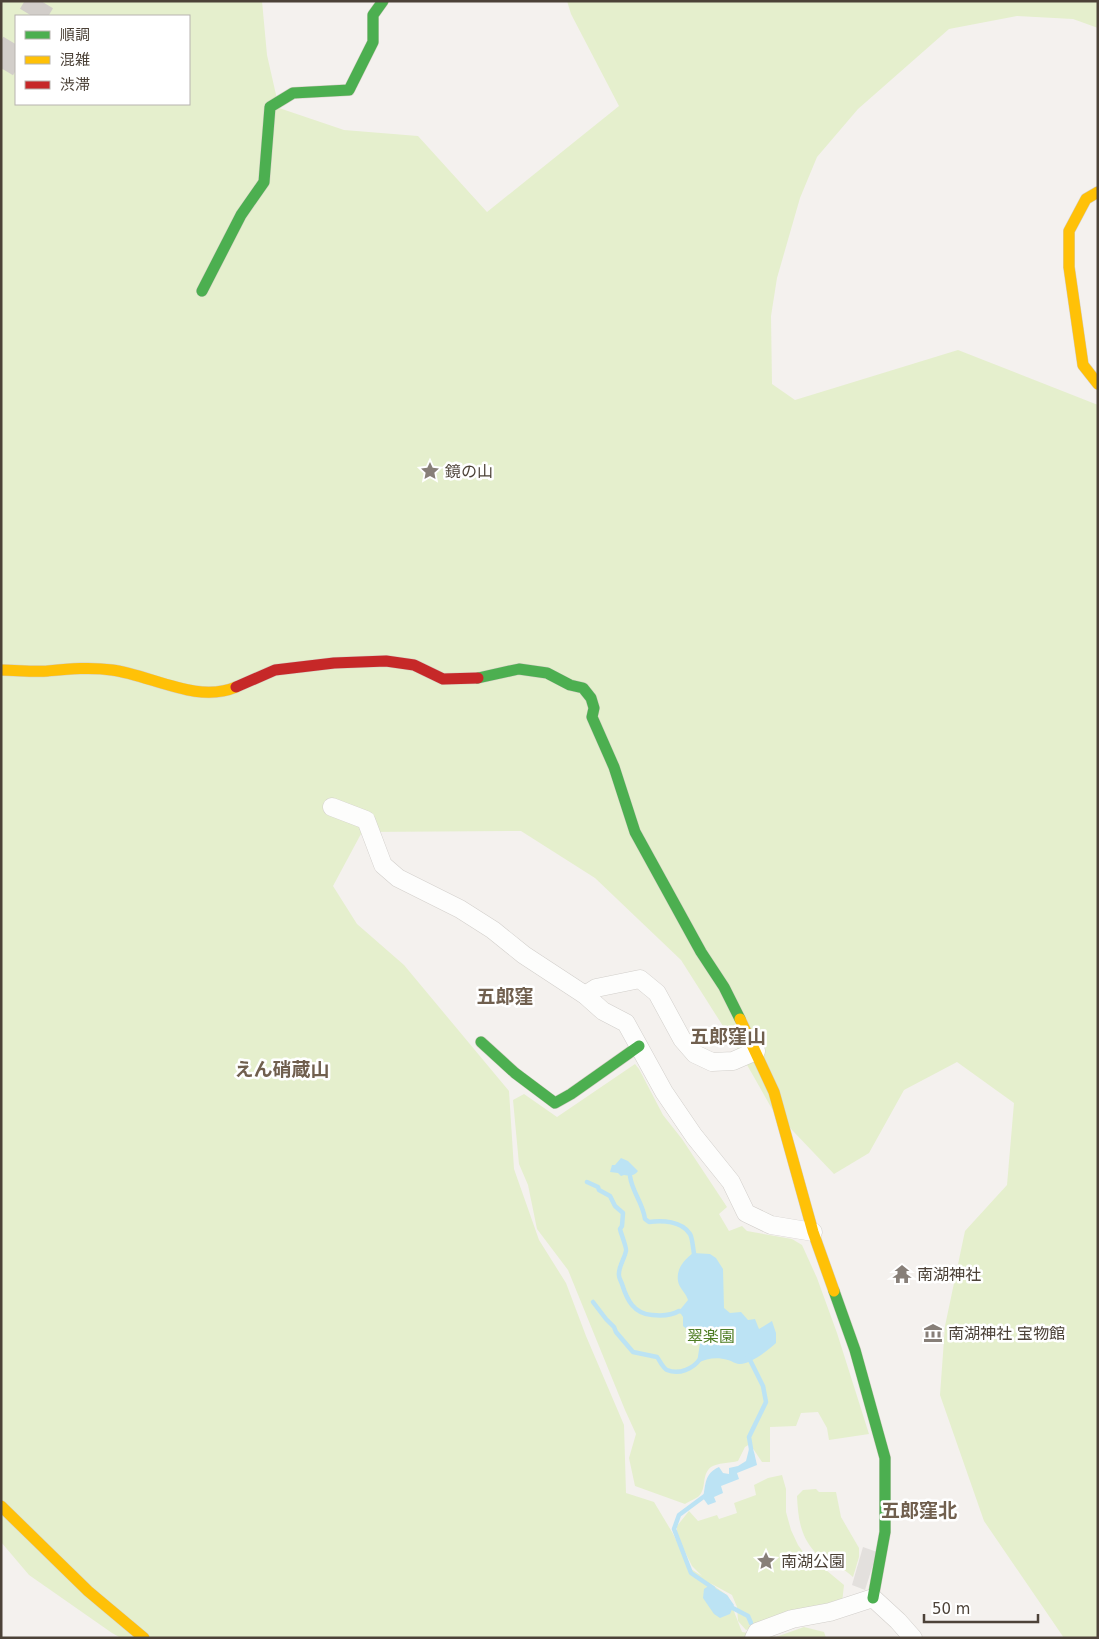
<svg xmlns="http://www.w3.org/2000/svg" width="1099" height="1639" font-family="'DejaVu Sans','Noto Sans JP',sans-serif">
<style>
.green{fill:#e5efcd;fill-rule:evenodd}
.parking{fill:#e3e0dd}
.water{fill:#bce3f4}
.lines{fill:none;stroke-linecap:round;stroke-linejoin:round}
.stream{stroke:#bce3f4;stroke-width:4.5}
.highway-tunnel{stroke:#d2ceca;stroke-width:28;stroke-dasharray:28 14;stroke-linecap:butt}
.street-casing{stroke:#d2cfcb;stroke-width:19}
.fast-casing{stroke:#d4cec4;stroke-width:12}
.slow-casing{stroke:#d4cec4;stroke-width:12}
.jam-casing{stroke:#d4cec4;stroke-width:12}
.street{stroke:#fdfdfc;stroke-width:18}
.fast{stroke:#4caf50;stroke-width:11}
.slow{stroke:#ffc107;stroke-width:11}
.jam{stroke:#c62828;stroke-width:11}
.labels{text-anchor:middle;stroke-width:5;stroke-linejoin:round;paint-order:stroke}
.poi-label{font-size:16px;fill:#4c4238;stroke:#fff;text-anchor:start}
.park-label{font-size:16px;fill:#4f7e24;stroke:#fff}
.quarter-label{font-size:19px;font-weight:bold;fill:#705f4e;stroke:#fff}
</style>
<rect width="100%" height="100%" fill="#f4f1ee"/>
<g class="green">
<path d="M1,1H262L267,55L279,108L344,130L418,136L487,212L619,106L571,14L567,1H1098V28L1073,19L1017,16L949,29L858,109L817,157L800,198L777,278L771,316L772,384L795,400L958,350L1098,405V1638H1064L984,1521L940,1395L945,1326L965,1231L1007,1185L1014,1103L957,1062L904,1090L869,1153L834,1174L772,1109L742,1056L681,960L595,878L521,831L362,832L333,886L357,924L404,965L509,1091L514,1169L539,1240L566,1283L586,1336L624,1425L626,1493L654,1502L672,1532L691,1569L702,1576L692,1566L677,1536V1526L689,1511L698,1521L717,1515L719,1519L737,1513L734,1503L756,1495L754,1485L768,1478L782,1475L786,1489V1512L791,1530L798,1545L811,1563L826,1570L844,1585L842,1603L767,1620L746,1630L738,1621L737,1607L732,1595L710,1583L728,1596L742,1632L776,1637L804,1627L824,1632L826,1638H121L112,1633L29,1575L1,1542ZM16,16H189V104H16Z"/>
<path d="M635,1064L639,1069L663,1115L682,1139L727,1207L719,1214L729,1231L742,1226L747,1231L792,1239L802,1245L817,1278L837,1333L869,1434L829,1440L827,1428L818,1412L801,1413L796,1426L770,1427V1462H762L750,1444L745,1447L738,1461C730,1463 717,1463 711,1467C701,1475 707,1488 699,1496C696,1499 689,1501 685,1504L635,1486L629,1458L636,1434L625,1410L568,1270L537,1229L528,1185L519,1164L513,1100L524,1094L557,1117Z"/>
<path d="M816,1489L819,1492H836L841,1517L859,1548V1557L853,1577C844,1568 833,1565 822,1559C819,1557 817,1554 814,1551C800,1535 798,1517 797,1496L803,1490Z"/>
</g>
<path class="parking" d="M863,1547L877,1552L865,1590L852,1585Z"/>
<g class="water">
<path d="M621,1158L628,1161L638,1171C634,1176 631,1176 624,1175L621,1176L618,1173L610,1172L612,1165H615Z"/>
<path d="M693,1253L710,1254L716,1258L723,1269L724,1308L730,1313L741,1312L748,1320L755,1319L759,1329L772,1321L776,1333V1343C768,1350 750,1365 739,1364C736,1364 732,1361 728,1360C717,1357 708,1358 697,1363L700,1343L694,1335L683,1326V1317L679,1311L688,1300C686,1293 679,1288 678,1281C676,1269 684,1260 693,1253Z"/>
<path d="M749,1449L754,1452L757,1465L737,1473L739,1479L721,1486L723,1493L714,1497L716,1502L708,1505L703,1498C706,1484 704,1474 719,1467L723,1473L729,1474V1468L738,1466L746,1461Z"/>
<path d="M710,1585L727,1595L734,1605L730,1614L720,1618L714,1614L703,1598L704,1589Z"/>
</g>
<g class="lines">
<g class="stream">
<path d="M630,1176C632,1192 643,1203 645,1219L649,1222C662,1220 682,1221 690,1234C693,1239 693,1252 695,1258"/>
<path d="M587,1182L598,1187L599,1190L610,1196L615,1206L623,1213L622,1226L620,1229C621,1234 627,1248 626,1251C625,1257 619,1266 619,1273C618,1277 621,1281 622,1284C627,1300 634,1314 652,1315C662,1316 671,1316 679,1311L684,1312"/>
<path d="M593,1302L606,1319L614,1327L616,1332L633,1352L657,1357C660,1361 663,1368 667,1370C679,1375 693,1369 700,1359"/>
<path d="M748,1356L763,1386L766,1402L749,1437L752,1455"/>
<path d="M706,1495L679,1515L674,1529L691,1573L713,1588"/>
<path d="M727,1605L748,1616L751,1623"/>
</g>
<g class="highway-tunnel">
<path d="M32,16L41,1"/>
<path d="M1,68L16,43"/>
</g>
<g class="street-casing">
<g id="street">
<path d="M332,807L366,820L383,865L398,878L460,909L493,930L524,955L585,995L603,1011L626,1023L664,1092L694,1136L731,1182L746,1213L771,1225L813,1232"/>
<path d="M585,995L596,988L640,979L657,993L682,1039L695,1054L712,1062L733,1061L756,1051"/>
<path d="M754,1638L757,1632L792,1619L830,1612L873,1598L898,1621L913,1638"/>
</g>
</g>
<g class="fast-casing">
<g id="fast">
<path d="M202,291L241,215L264,182L270,107L293,93L349,90L373,42V15L383,1"/>
<path d="M478,678L519,669L547,673L570,685L583,688L591,698L594,708L592,717L614,767L635,832L701,952L724,987L740,1019"/>
<path d="M481,1042L515,1073L555,1103L571,1094L639,1046"/>
<path d="M834,1291L855,1350L885,1458V1532L873,1598"/>
</g>
</g>
<g class="slow-casing">
<g id="slow">
<path d="M1098,192L1086,199L1069,231V267L1083,365L1098,384"/>
<path d="M1,670C16,670 32,672 47,671C69,669 90,667 112,670C151,675 197,704 236,687"/>
<path d="M740,1019L774,1092L813,1232L834,1291"/>
<path d="M1,1506L88,1591L144,1638"/>
</g>
</g>
<g class="jam-casing">
<path id="jam" d="M236,687L275,670L334,663L386,661L414,665L443,679L478,678"/>
</g>
<use href="#street" class="street"/>
<use href="#fast" class="fast"/>
<use href="#slow" class="slow"/>
<use href="#jam" class="jam"/>
</g>
<defs>
<g id="sight-bare" transform="scale(1.5)"><path d="M0-6L1.8-2.2L6-1.7L2.9 1.2L3.7 5.4L0 3.3L-3.7 5.4L-2.9 1.2L-6-1.7L-1.8-2.2Z" fill="#877f78" stroke="#fff" stroke-width="2.5" paint-order="stroke"/></g>
<g id="temple-bare" transform="scale(1.5)"><path d="M0-6L5-2H3V0L6.5 2.5H4V6H1.5V3h-3V6H-4V2.5H-6.5L-3 0V-2H-5Z" fill="#877f78" stroke="#fff" stroke-width="2.5" paint-order="stroke"/></g>
<g id="museum-bare" transform="scale(1.5)"><path d="M0-6L6-3V-2H-6V-3ZM-5-1h2V3h-2ZM-1-1h2V3h-2ZM3-1h2V3H3ZM-6 4H6V6H-6Z" fill="#877f78" stroke="#fff" stroke-width="2.5" paint-order="stroke"/></g>
</defs>
<g fill-rule="evenodd">
<use href="#sight-bare" x="430" y="471"/>
<use href="#temple-bare" x="902" y="1274"/>
<use href="#museum-bare" x="933" y="1333"/>
<use href="#sight-bare" x="766" y="1561"/>
</g>
<g class="labels">
<g class="poi-label">
<text x="445" y="477">鏡の山</text>
<text x="917" y="1280">南湖神社</text>
<text x="948" y="1339">南湖神社 宝物館</text>
<text x="781" y="1567">南湖公園</text>
</g>
<g class="park-label">
<text x="711" y="1342">翠楽園</text>
</g>
<g class="quarter-label">
<text x="505" y="1003">五郎窪</text>
<text x="728" y="1043">五郎窪山</text>
<text x="282" y="1076">えん硝蔵山</text>
<text x="919" y="1517">五郎窪北</text>
</g>
</g>
<rect width="1099" height="1639" fill="none" stroke="#4c4238" stroke-width="5"/>
<rect x="15" y="15" width="175" height="90" fill="#ffffff" stroke="#b7b3af"/>
<rect x="25" y="31" width="25" height="8" fill="#4caf50" stroke="#b7b3af"/>
<text x="60" y="40" font-size="15" fill="#4c4238">順調</text>
<rect x="25" y="56" width="25" height="8" fill="#ffc107" stroke="#b7b3af"/>
<text x="60" y="65" font-size="15" fill="#4c4238">混雑</text>
<rect x="25" y="81" width="25" height="8" fill="#c62828" stroke="#b7b3af"/>
<text x="60" y="90" font-size="15" fill="#4c4238">渋滞</text>
<path d="M924 1614v8h114v-8" fill="none" stroke="#4c4238" stroke-width="2.5"/>
<text x="932" y="1614" font-size="15" fill="#4c4238" stroke="#ffffff" stroke-width="4" paint-order="stroke">50 m</text>
</svg>
